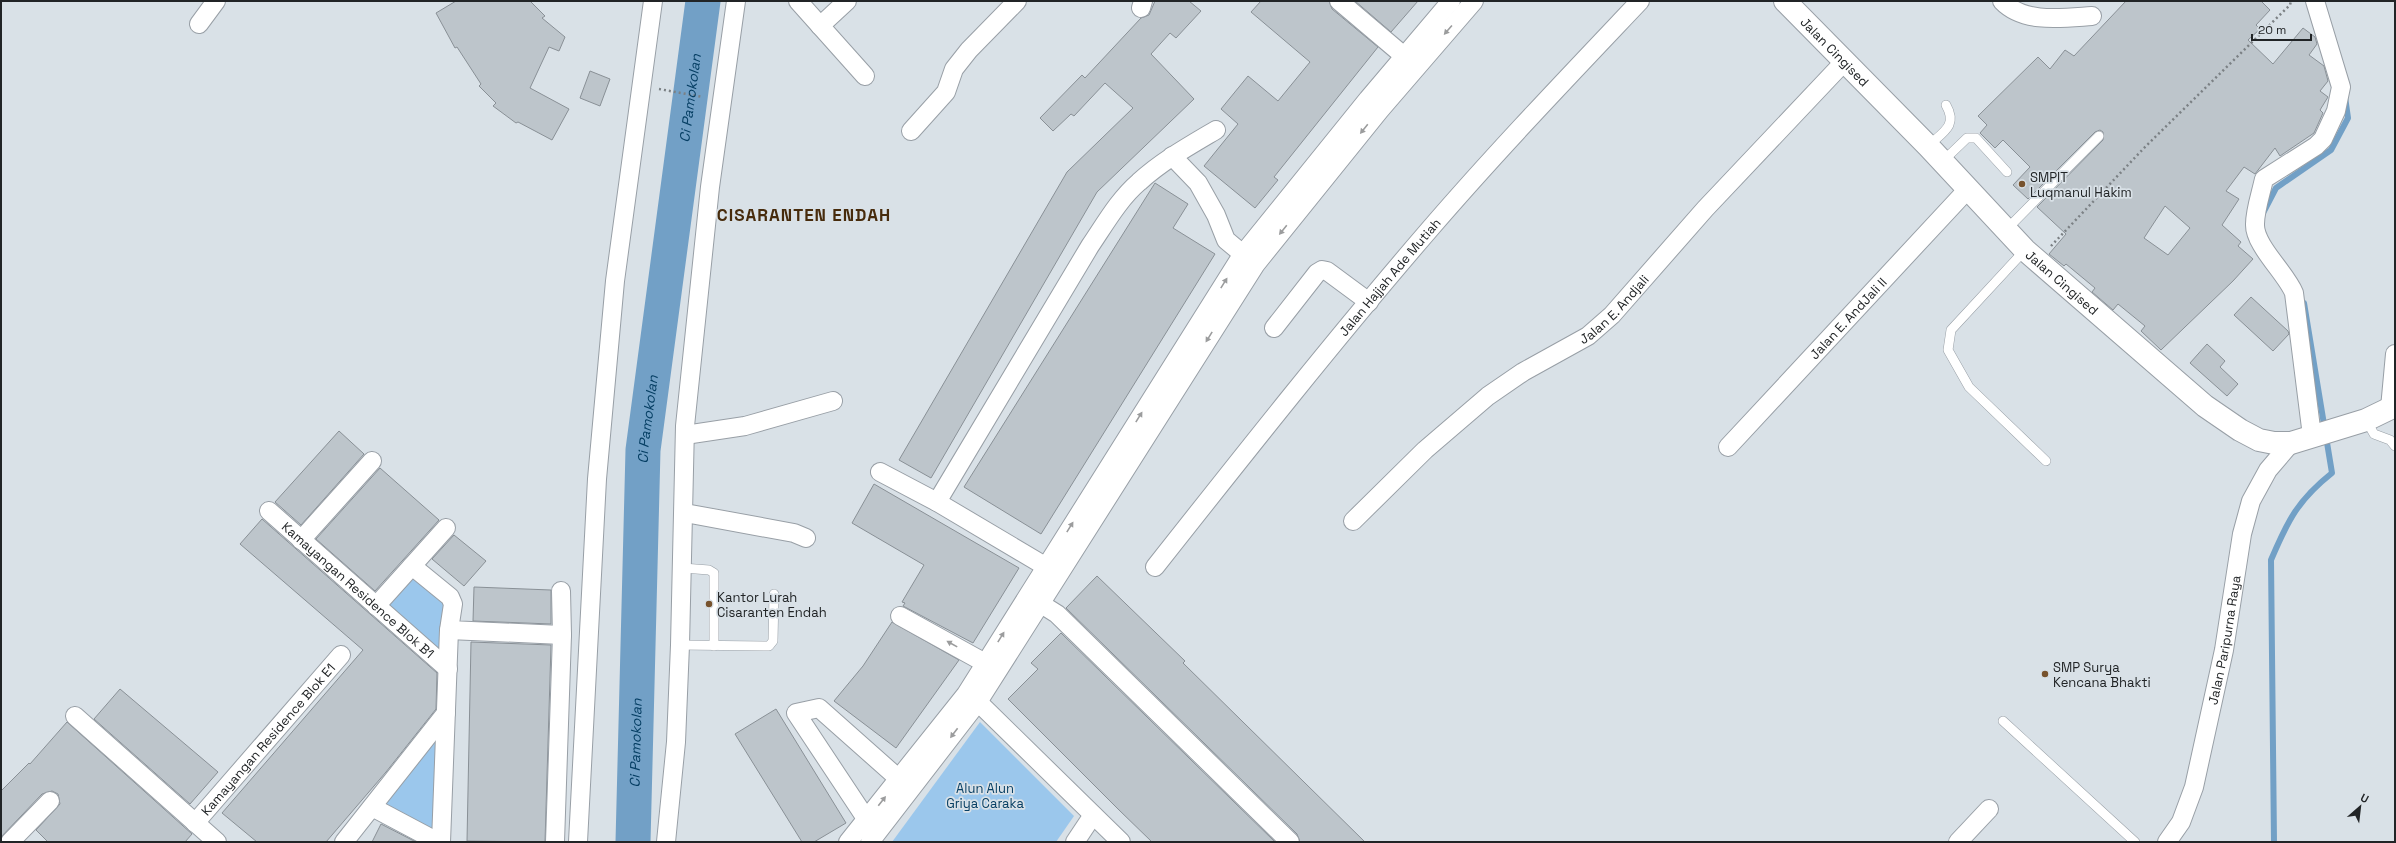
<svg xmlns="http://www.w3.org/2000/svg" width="2396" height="843" font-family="'Space Grotesk',sans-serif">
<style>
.green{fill:#9bc7ec}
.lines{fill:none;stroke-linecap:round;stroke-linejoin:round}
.stream{stroke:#72a0c6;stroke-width:6}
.river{stroke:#72a0c6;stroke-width:35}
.building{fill:#bdc5cb;stroke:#899096;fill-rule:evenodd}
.service-casing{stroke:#989fa6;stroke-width:10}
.minor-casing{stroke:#989fa6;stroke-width:20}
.secondary-casing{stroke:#989fa6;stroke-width:24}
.path{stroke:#7b8084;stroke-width:2.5;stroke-dasharray:2 3;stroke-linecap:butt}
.service{stroke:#fff;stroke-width:9}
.minor{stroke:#fff;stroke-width:18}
.secondary{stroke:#fff;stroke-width:22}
.oneway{fill:#9b9c9d}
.poi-dot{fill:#77522d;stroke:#d9e1e7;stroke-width:1.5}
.labels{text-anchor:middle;stroke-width:3.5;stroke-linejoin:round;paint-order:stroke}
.street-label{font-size:13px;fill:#212426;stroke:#d9e1e7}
.poi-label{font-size:13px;fill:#212426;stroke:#d9e1e7;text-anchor:start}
.park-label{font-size:13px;fill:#073f64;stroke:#d9e1e7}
.water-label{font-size:14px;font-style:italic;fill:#053e63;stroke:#d9e1e7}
.district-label{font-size:17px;font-weight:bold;letter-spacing:1px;fill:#472b0c;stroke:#d9e1e7}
</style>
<rect width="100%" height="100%" fill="#d9e1e7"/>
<g class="green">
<path d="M412,569L447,598L446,663L380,606Z"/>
<path d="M443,721L439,840L376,806Z"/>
<path d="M980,722L1074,816L1056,842H892Z"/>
</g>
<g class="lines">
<g class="stream">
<path d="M2263,213L2276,188L2331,150L2348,118L2345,97"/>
<path d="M2274,842L2271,560C2288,520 2298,500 2332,473L2304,303"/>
</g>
<path class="river" id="s1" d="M633,842L643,450L703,1"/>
</g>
<g class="building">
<path d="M456,1H530L545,16L542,18L565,37L559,51L549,47L530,88L569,109L552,140L518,122L516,123L493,106L496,103L479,86L481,84L457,47L455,48L436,13Z"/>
<path d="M1155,1H1189L1201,11L1176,38L1170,33L1151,54L1194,99L1097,192L931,478L899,460L1067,172L1133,108L1105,83L1074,116L1071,114L1053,131L1040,118L1082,75L1085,78L1141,18L1149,15Z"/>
<path d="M1261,1H1329L1332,9L1378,47L1274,177L1278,180L1255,208L1204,166L1238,124L1221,109L1248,76L1278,101L1310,62L1251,12Z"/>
<path d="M1355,1H1418L1391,32Z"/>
<path d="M2126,1H2261L2270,10L2256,25L2260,29L2248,40L2273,64L2303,28L2315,37L2317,44L2309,55L2324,66L2328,81L2320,91L2328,97L2320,110L2323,113L2314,133L2280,156L2275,148L2255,174L2244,167L2226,191L2239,199L2222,225L2241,242L2238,246L2253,259L2233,281L2161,350L2141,331L2145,326L2118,304L2113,310L2092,292L2095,288L2066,264L2064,266L2049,254L2066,234L2037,207L2103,140V132L2100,130L2095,132L2028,199L2013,185L2030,167L2003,140L1995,148L1980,133L1987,125L1978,116L2038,57L2050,69L2065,50L2074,56ZM2165,206L2190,228L2168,255L2144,238Z"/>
<path d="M590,71L610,79L600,106L580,98Z"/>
<path d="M1155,183L1188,204L1173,228L1215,254L1041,534L964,487Z"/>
<path d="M2251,297L2288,331L2289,334L2273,351L2234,315Z"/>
<path d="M2207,344L2225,361L2220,367L2238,384L2227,396L2190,363Z"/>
<path d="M339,431L364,454L301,525L275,502Z"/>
<path d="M380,468L439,520L375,591L316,539Z"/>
<path d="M874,484L1019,568L973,643L903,606L905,603L902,602L924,565L852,523Z"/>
<path d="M262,519L437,673L436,709L386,772L326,842H257L222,813L363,650L240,544Z"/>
<path d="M454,535L486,561L464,586L432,559Z"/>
<path d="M1097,576L1185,661L1183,663L1365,842H1300L1297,834L1066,608Z"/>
<path d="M474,587L551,590V624L473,621Z"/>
<path d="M892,622L959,660L896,748L834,701L863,666Z"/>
<path d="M1061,633L1275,842H1152L1118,809L1008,699L1038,669L1031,663Z"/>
<path d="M471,642L551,645L545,842L467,841Z"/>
<path d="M120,689L218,772L190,804L94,719Z"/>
<path d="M776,709L846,823L814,842H802L735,734Z"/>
<path d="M67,722L192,834L185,842H48L36,830L60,804L58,794L52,791L42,794L1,837V791L29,763L30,764Z"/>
<path d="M381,824L416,842H372Z"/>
</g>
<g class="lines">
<g class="service-casing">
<g id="service">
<path d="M1928,146C1943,132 1958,126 1946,105"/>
<path d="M1942,162L1967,138H1976L2007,172"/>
<path d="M2006,230L2099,136"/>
<path d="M2025,250L1951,330L1948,350L1969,387L2046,461"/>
<path d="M2366,420L2374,434L2390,440L2395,446"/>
<path d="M683,568L709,570L714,573V646"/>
<path d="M680,645L769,646L773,641L774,594"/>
<path d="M2003,721L2135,842"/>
</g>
</g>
<g class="minor-casing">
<g id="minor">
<path d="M798,1L865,76"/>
<path d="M1339,1L1404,56"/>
<path d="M2002,1C2024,24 2063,18 2092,16"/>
<path d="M1141,8L1143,1"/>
<path d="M199,24L216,1"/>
<path d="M820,26L847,1"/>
<path d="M911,131L946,92L954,69L969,50L1017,1"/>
<path d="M1172,156L1198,183L1216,215L1226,240L1251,261"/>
<path d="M1274,328L1317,273L1322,270L1327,271L1369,302"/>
<path d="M2390,408L2395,354"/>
<path d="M685,435L745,426L833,401"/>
<path d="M2312,436L2294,293C2286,273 2254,245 2255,224C2255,210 2261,193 2264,179L2316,146L2323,139L2336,111L2341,87L2315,1"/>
<path id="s2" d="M1728,447L1968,189"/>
<path d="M880,472L937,502L1055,572"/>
<path d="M937,502L1090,246C1105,224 1119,199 1139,182C1162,161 1189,146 1216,130"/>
<path id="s3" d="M269,511L448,669"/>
<path d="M685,513L794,533L806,538"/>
<path id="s4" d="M1353,521L1425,450L1488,396L1523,372L1588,336L1612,315L1705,209L1844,62"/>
<path d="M301,540L372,461"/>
<path d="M412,566L450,597L453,604L449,630L562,635"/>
<path id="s5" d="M1155,567C1245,453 1335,339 1429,230C1497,151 1569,76 1640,1"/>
<path d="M1030,597L1057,614L1290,842"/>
<path d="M376,606L446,528"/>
<path d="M900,616L996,669"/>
<path d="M968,696L978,702L1121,842"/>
<path d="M75,716L217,842"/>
<path d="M372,807L438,842"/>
<path d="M867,820L796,713L819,708L899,779"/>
<path id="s6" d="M195,823L341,655"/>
<path d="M10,842L50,801"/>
<path d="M344,842L446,713"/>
<path d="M441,842L449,630"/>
<path d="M555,842L562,635L561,591"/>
<path d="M578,842L597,479L615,281L653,1"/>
<path d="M666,842L676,742L680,645L685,426L710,187L736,1"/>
<path d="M848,842L966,694L1242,255L1368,99L1451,1"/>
<path d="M870,842L978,702L1256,264L1380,110L1474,1"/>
<path d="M1075,842L1093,815"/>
<path d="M1958,842L1989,809"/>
<path id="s7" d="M2167,842L2181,822L2194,787L2224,650L2242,534L2251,501L2268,470L2291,443"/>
</g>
</g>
<g class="secondary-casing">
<g id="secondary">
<path id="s8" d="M1785,1L1928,146L2025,250L2205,406L2240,430L2259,440L2274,443H2291L2366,420L2395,406"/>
</g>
</g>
<g class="path">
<path d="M659,89L703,97"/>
<path d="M2051,246L2145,147L2290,5L2291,1"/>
</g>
<use href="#service" class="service"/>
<use href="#minor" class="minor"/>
<use href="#secondary" class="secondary"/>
</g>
<defs><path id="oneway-solid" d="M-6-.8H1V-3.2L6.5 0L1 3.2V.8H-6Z"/></defs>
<g class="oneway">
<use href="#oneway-solid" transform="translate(1448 30) rotate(131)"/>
<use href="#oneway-solid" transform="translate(1364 129) rotate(129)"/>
<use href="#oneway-solid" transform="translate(1283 230) rotate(129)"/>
<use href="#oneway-solid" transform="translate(1224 283) rotate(-58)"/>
<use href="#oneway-solid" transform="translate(1209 337) rotate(122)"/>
<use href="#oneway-solid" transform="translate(1139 417) rotate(-58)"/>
<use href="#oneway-solid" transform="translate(1070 527) rotate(-58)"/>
<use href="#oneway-solid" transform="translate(1001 637) rotate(-58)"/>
<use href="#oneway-solid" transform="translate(952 644) rotate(-151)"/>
<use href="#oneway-solid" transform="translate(954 733) rotate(127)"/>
<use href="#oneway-solid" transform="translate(882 801) rotate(-52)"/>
</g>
<g class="poi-dot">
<circle cx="2022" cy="184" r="4"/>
<circle cx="709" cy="604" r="4"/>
<circle cx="2045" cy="674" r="4"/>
</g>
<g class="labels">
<g class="street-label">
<text dy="5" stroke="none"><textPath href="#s8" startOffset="71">Jalan Cingised</textPath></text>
<text dy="5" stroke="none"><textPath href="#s5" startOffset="373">Jalan Hajjah Ade Mutiah</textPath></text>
<text dy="5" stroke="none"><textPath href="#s8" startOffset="395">Jalan Cingised</textPath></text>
<text dy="5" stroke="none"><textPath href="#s4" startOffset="338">Jalan E. Andjali</textPath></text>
<text dy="5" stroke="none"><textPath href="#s2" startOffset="176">Jalan E. AndJali II</textPath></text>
<text dy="5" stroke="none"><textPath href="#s3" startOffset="119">Kamayangan Residence Blok B1</textPath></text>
<text dy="5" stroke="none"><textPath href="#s7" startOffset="212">Jalan Paripurna Raya</textPath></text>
<text dy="5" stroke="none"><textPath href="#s6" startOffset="111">Kamayangan Residence Blok E1</textPath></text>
</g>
<g class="poi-label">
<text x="2030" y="182">SMPIT<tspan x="2030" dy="15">Luqmanul Hakim</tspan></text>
<text x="717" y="602">Kantor Lurah<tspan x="717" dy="15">Cisaranten Endah</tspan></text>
<text x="2053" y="672">SMP Surya<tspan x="2053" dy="15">Kencana Bhakti</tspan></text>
</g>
<g class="park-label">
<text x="985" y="793">Alun Alun<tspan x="985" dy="15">Griya Caraka</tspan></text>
</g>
<g class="water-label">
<text dy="5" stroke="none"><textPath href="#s1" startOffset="747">Ci Pamokolan</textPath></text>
<text dy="5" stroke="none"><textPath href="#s1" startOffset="423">Ci Pamokolan</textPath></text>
<text dy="5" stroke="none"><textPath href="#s1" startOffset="99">Ci Pamokolan</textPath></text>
</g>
<g class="district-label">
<text x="804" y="221">CISARANTEN ENDAH</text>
</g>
</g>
<rect width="2396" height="843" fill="none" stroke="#212426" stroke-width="4"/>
<g transform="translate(2360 807) rotate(28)" stroke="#d9e1e7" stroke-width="3" paint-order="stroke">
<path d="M0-3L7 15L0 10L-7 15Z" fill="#212426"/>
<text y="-6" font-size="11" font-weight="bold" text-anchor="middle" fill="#212426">U</text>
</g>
<path d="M2252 34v6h59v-6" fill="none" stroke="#212426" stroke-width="2"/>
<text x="2258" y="34" font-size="12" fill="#212426" stroke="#d9e1e7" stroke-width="3" paint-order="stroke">20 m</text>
</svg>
